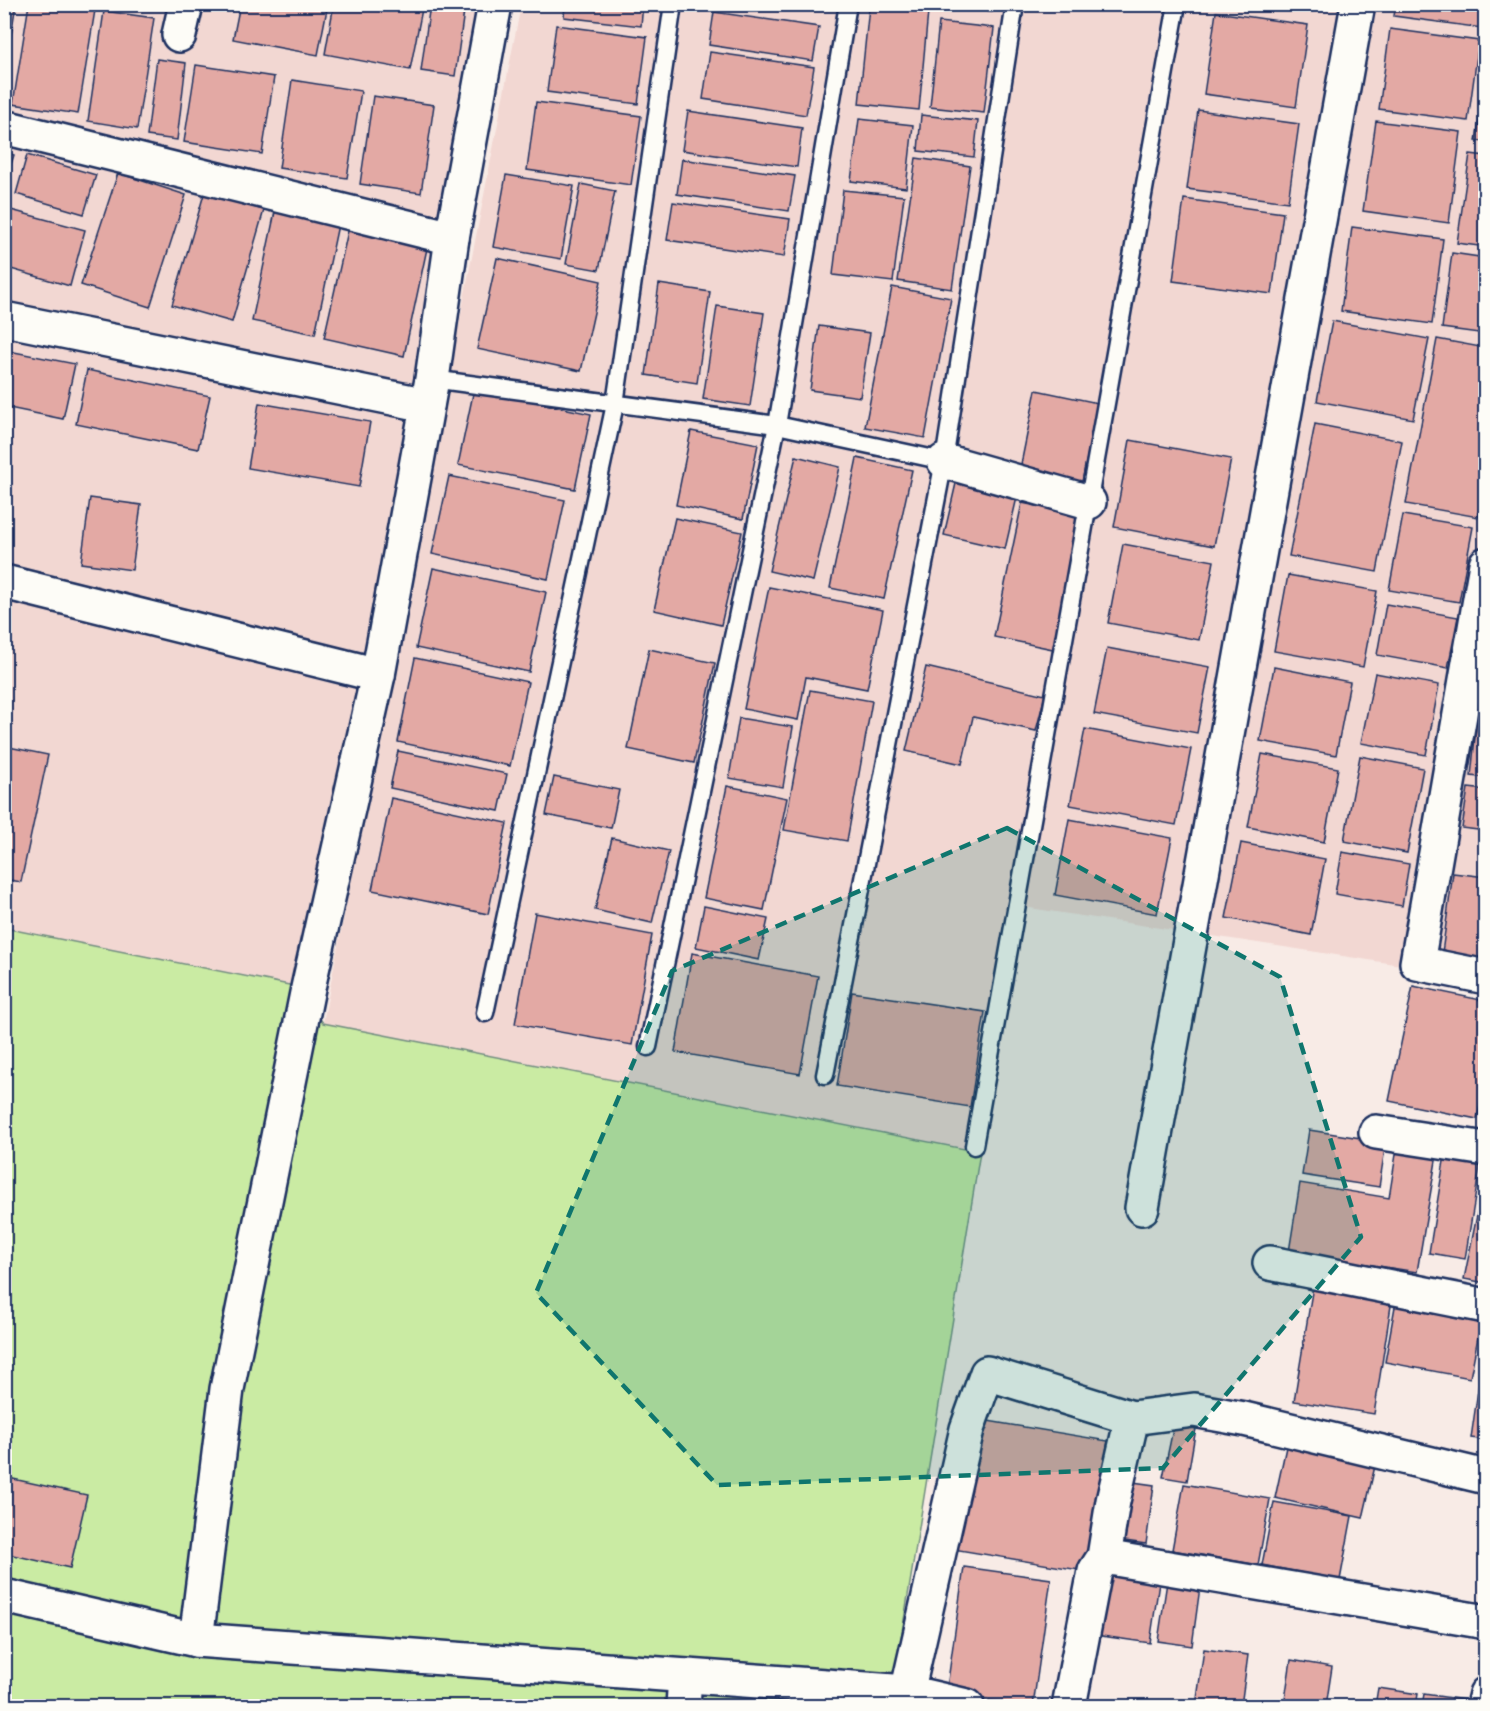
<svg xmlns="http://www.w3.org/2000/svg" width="1490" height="1711" font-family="Sriracha,sans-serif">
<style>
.built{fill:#f2d7d2}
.green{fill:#caeba3;stroke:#728d80;stroke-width:1.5}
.building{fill:#e3a9a4;stroke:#1b2f5e;stroke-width:1.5}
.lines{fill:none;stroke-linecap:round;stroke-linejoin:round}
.lane-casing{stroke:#1b2f5e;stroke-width:21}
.street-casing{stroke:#1b2f5e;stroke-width:38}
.lane{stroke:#fdfcf7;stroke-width:16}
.street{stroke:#fdfcf7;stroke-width:33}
.marked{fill:#0f766e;fill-opacity:0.2;stroke:#0f766e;stroke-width:4.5;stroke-dasharray:12 8;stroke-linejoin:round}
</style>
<rect width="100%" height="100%" fill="#f8ebe6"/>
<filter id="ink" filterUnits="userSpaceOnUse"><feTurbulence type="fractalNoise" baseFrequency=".0167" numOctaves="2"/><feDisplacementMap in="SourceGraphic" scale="12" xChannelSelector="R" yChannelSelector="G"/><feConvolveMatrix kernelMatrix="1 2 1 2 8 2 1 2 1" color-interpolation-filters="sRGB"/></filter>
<g filter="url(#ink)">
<g class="built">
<path d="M4,5H479L416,392L299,987L5,928Z"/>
<path d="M521,5H1485V978L1017,906L980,1152L323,1023Z"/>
</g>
<path class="green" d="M4,928L299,987L323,1023L980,1152L890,1706H5Z"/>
<g class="building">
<path d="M4,4H16L4,79Z"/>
<path d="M29,4H96L78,114L13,104Z"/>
<path d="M240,4H328L318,55L233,39Z"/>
<path d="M334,4H423L410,70L325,54Z"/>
<path d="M430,4H465L455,76L421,71Z"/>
<path d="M565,4H643L641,26L564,17Z"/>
<path d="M937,4H993L992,12L937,6Z"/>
<path d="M1396,4H1485L1482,28L1394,16Z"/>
<path d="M869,7L928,12L919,110L859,104Z"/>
<path d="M104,11L154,18L137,129L88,121Z"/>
<path d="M714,12L819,27L813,61L709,45Z"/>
<path d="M1216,12L1308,25L1296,107L1204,94Z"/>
<path d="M939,22L994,28L984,113L930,107Z"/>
<path d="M556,25L647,37L638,104L547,92Z"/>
<path d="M1390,29L1479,41L1468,121L1379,109Z"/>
<path d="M710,52L814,67L806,115L703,99Z"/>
<path d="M157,59L186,63L177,140L147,136Z"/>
<path d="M196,65L274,77L262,154L184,142Z"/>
<path d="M1486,71V142L1476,141Z"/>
<path d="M292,80L361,91L347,178L279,168Z"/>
<path d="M373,96L434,105L421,193L360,184Z"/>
<path d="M536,102L641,116L631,185L527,170Z"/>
<path d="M1198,110L1299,124L1288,202L1187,189Z"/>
<path d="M688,111L802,128L797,167L682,150Z"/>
<path d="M921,115L978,121L974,157L918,151Z"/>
<path d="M859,119L913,125L906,188L851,181Z"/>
<path d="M1376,121L1461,132L1449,223L1363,211Z"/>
<path d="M4,152L14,155L4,185Z"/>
<path d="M1470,154L1486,156V247L1457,243Z"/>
<path d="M27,155L96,175L84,214L16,194Z"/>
<path d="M916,158L970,166L952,289L898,281Z"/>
<path d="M682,159L795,176L789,211L677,194Z"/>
<path d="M118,173L186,195L150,307L81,285Z"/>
<path d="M506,175L574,186L561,259L493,247Z"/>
<path d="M581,184L615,191L599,270L566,264Z"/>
<path d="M843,190L904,196L893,282L833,275Z"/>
<path d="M204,194L264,210L232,322L172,305Z"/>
<path d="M1184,199L1283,213L1272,294L1173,281Z"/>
<path d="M673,202L790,219L784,257L667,240Z"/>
<path d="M276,207L339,220L315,334L252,321Z"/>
<path d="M11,210L85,230L70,286L4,267V233Z"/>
<path d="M350,222L429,239L404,356L324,338Z"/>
<path d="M1352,227L1443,239L1432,324L1341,311Z"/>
<path d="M1452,253L1486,258V334L1442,328Z"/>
<path d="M497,258L601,281L581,371L477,349Z"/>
<path d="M659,284L710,292L697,383L646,375Z"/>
<path d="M892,287L951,298L925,438L865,427Z"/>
<path d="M717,306L764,313L750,406L703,399Z"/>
<path d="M1332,321L1429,339L1413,419L1317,401Z"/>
<path d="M819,326L870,333L860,397L810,390Z"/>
<path d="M1437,339L1486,348V476L1478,517L1406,504Z"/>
<path d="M4,350L75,364L63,419L4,407Z"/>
<path d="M87,370L210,396L198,449L76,424Z"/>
<path d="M474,389L591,414L575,489L458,465Z"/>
<path d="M1036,390L1098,403L1081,487L1019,474Z"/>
<path d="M259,403L370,422L359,487L248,468Z"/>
<path d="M1315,424L1402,441L1377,572L1289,556Z"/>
<path d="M691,431L758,444L743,519L676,505Z"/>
<path d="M1130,440L1231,459L1214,546L1114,527Z"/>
<path d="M796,456L840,467L813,581L769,571Z"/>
<path d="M857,458L912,470L884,599L830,588Z"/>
<path d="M449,476L565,500L548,579L432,554Z"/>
<path d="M957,479L1018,493L1005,549L944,535Z"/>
<path d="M90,498L141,505L132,570L81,563Z"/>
<path d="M1022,503L1080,515L1053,649L994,637Z"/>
<path d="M1403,515L1473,527L1459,602L1389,590Z"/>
<path d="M675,518L742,532L721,625L654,610Z"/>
<path d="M1123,544L1214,561L1199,640L1108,623Z"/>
<path d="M433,568L546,592L529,672L416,648Z"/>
<path d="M1288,575L1377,591L1363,667L1274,651Z"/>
<path d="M769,587L883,610L867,689L806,677L798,720L744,709Z"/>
<path d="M1386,604L1458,617L1448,668L1377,655Z"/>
<path d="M1107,648L1210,667L1197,733L1094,714Z"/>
<path d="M649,649L715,663L694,763L628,749Z"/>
<path d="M415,658L528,682L510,766L398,742Z"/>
<path d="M926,667L1045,695L1036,731L973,717L962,764L906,751Z"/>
<path d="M1274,667L1350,682L1336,755L1260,741Z"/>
<path d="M1375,673L1439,685L1426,755L1361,743Z"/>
<path d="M810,690L872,701L847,841L784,830Z"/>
<path d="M1479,700L1486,701V778L1471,776Z"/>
<path d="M739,718L793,727L783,787L729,778Z"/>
<path d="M1085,729L1191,749L1176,825L1070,805Z"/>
<path d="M4,746L48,755L21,882L4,879Z"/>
<path d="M398,751L507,774L499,811L390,788Z"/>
<path d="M1262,754L1338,768L1324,842L1248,827Z"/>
<path d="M1360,756L1423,768L1407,853L1344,841Z"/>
<path d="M554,777L619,790L611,828L546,815Z"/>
<path d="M727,786L787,798L764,910L704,898Z"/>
<path d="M1468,788L1486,790V831L1462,828Z"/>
<path d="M391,798L507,823L488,914L372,890Z"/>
<path d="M1069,819L1172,838L1157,914L1055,895Z"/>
<path d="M612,838L669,851L652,923L595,910Z"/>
<path d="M1241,843L1325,859L1311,935L1226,918Z"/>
<path d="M1342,852L1409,864L1402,906L1335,894Z"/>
<path d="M1453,873L1486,877V967L1441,960Z"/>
<path d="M704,906L768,919L759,960L696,947Z"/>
<path d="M535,913L652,935L632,1045L515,1024Z"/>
<path d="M692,953L818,976L800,1074L675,1052Z"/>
<path d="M1413,986L1486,1001V1079L1477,1119L1389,1101Z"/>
<path d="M852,992L985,1012L970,1107L837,1086Z"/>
<path d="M1309,1130L1386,1142L1379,1187L1302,1175Z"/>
<path d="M1398,1142L1438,1149L1417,1272L1289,1252L1300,1183L1389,1198Z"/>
<path d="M1445,1155L1481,1160L1465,1259L1429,1253Z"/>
<path d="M1486,1171V1283L1464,1279Z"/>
<path d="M1313,1286L1392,1299L1374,1414L1294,1401Z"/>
<path d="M1396,1301L1482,1317L1470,1378L1385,1362Z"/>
<path d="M1486,1335V1440L1471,1438Z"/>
<path d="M976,1419L1108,1441L1085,1571L953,1549Z"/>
<path d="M1174,1424L1196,1428L1187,1481L1163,1477Z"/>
<path d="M1289,1433L1378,1453L1363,1518L1275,1498Z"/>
<path d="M4,1477L87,1495L70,1568L4,1553Z"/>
<path d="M1126,1481L1154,1485L1146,1544L1118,1540Z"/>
<path d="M1184,1484L1270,1499L1258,1565L1172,1550Z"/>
<path d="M1274,1502L1352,1516L1340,1580L1262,1565Z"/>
<path d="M964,1567L1051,1579L1033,1706L946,1695Z"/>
<path d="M1104,1569L1160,1576L1150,1643L1095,1635Z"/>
<path d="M1167,1582L1200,1587L1192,1646L1158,1641Z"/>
<path d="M1204,1649L1248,1655L1241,1706H1196Z"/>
<path d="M1291,1660L1332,1667L1326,1706H1284Z"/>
<path d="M1378,1688L1418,1694L1416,1706H1375Z"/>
<path d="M1424,1694L1464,1700L1463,1706H1422Z"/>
</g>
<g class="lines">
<g class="lane-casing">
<g id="lane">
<path d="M432,379L777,425L944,461"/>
<path d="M485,1013L615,404L673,4"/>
<path d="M648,1047L777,425L848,4"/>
<path d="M825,1075L944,461L1015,4"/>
<path d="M974,1146L1177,4"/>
</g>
</g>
<g class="street-casing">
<g id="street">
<path d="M179,35L186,4"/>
<path d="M4,127L452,238L432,379L378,675L308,988L227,1389L196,1640L4,1596"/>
<path d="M452,238L495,4"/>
<path d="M4,319L427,405"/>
<path d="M944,461L1089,502"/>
<path d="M1486,564L1417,963L1486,977"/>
<path d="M4,582L378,675"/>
<path d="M1376,1132L1486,1149"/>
<path d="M1142,1208L1358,4"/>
<path d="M1270,1263L1486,1306"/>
<path d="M1104,1557L1486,1622"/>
<path d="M196,1640L907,1692L967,1706"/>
<path d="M683,1706L685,1676"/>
<path d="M904,1706L967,1429L987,1373L1132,1418"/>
<path d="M1069,1706L1095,1571L1104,1557L1113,1501L1132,1418L1194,1410L1244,1419L1486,1477"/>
<path d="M1483,1706L1486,1694"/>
</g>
</g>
<use href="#lane" class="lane"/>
<use href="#street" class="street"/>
</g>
</g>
<path class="marked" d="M1007,828L1280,977L1361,1237L1163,1468L717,1485L536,1293L672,971Z"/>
<rect width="1490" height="1711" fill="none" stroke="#fdfcf7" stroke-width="24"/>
<rect x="12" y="12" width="1466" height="1687" fill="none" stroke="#1b2f5e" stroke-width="2" filter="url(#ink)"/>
</svg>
